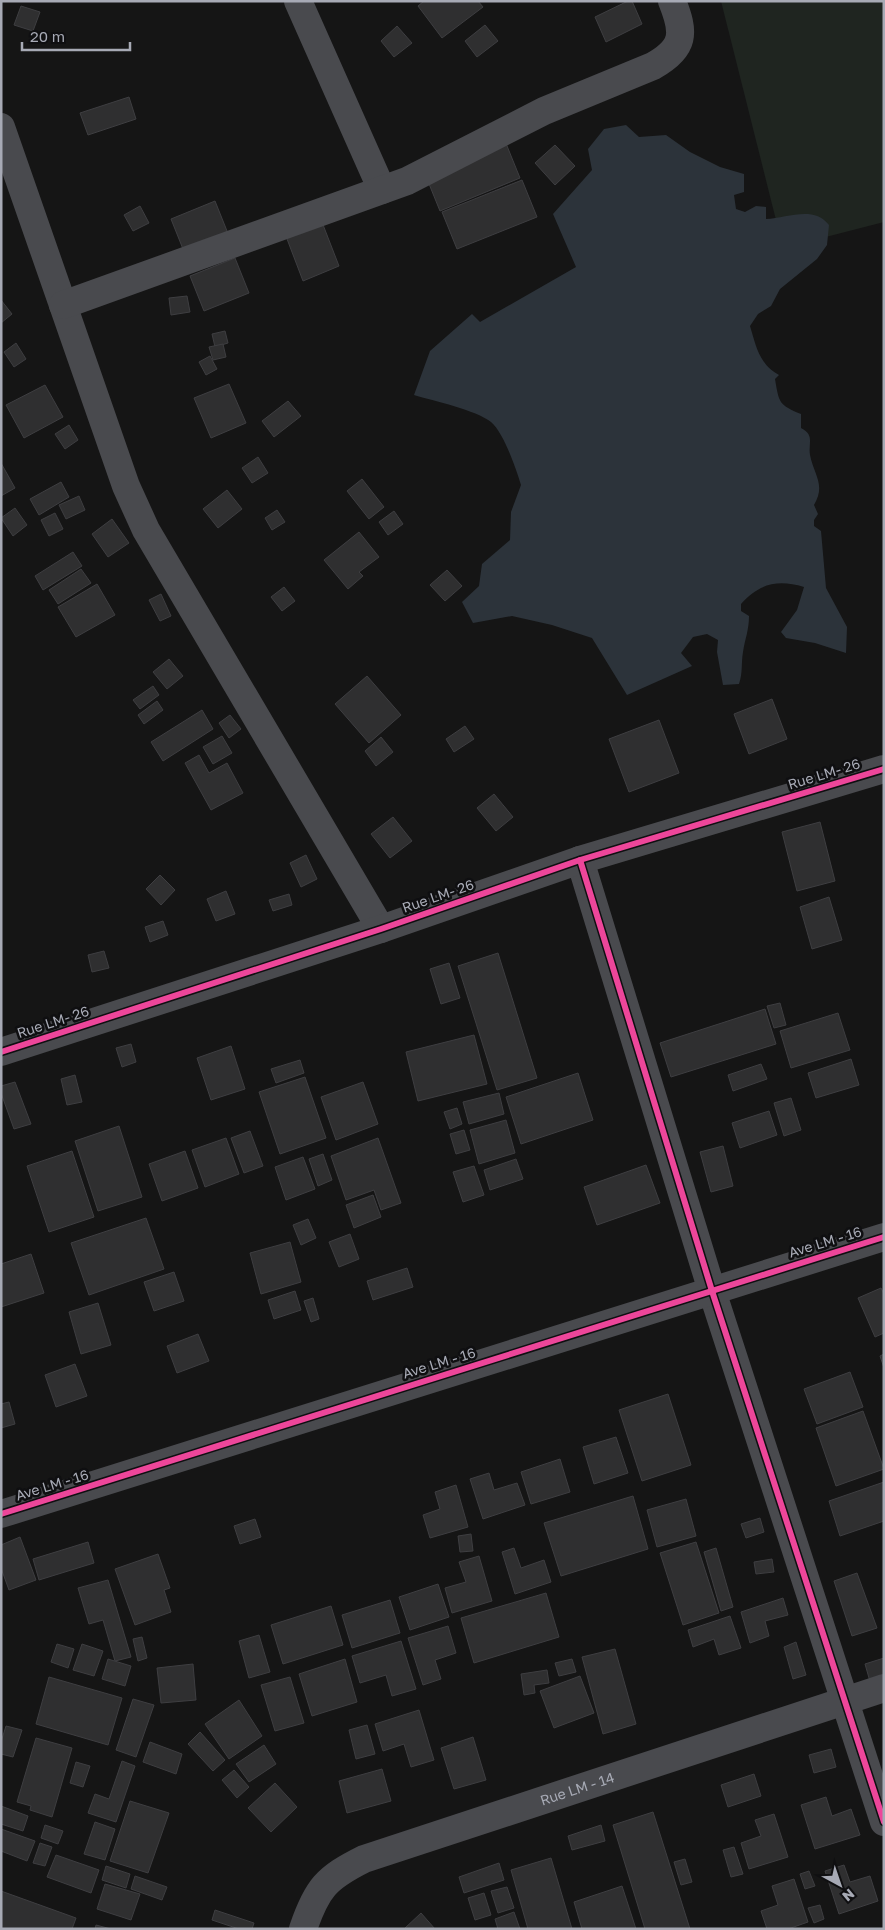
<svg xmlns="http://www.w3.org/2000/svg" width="885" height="1930" font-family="'Golos Text',sans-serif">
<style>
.green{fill:#1f2520}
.water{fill:#2c333a}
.building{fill:#2f2f30;stroke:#3e3e41}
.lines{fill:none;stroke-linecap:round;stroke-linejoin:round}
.minor{stroke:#494a4e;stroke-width:28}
.cycleway-casing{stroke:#0f0f11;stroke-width:9}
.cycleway{stroke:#ed469a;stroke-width:6}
.labels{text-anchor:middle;stroke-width:5;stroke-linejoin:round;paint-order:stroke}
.street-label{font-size:14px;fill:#a7aab5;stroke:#0f0f11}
</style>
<rect width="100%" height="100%" fill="#151515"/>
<path class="green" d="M721,1H884V222L783,248Z"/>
<path class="water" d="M626,125L639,137L666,135L690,152L720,167L744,174V192L734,195L736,209L745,212L756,206L766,207V219C787,218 814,205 829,225L827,245L817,259L780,289L771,306L758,314L750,326C756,346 759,364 779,375L775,379C779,403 779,405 801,414V428C815,435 808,443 810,455C814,475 826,485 814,505L818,514L814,520V526L821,531L826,588L847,627L846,653L815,643L786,638L781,632L797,610L804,587C777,579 759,584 741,604V611L749,616C749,630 745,639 743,652C741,664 743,672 739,684L723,685L717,652L718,640L707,634L693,637L681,653L692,666L627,695L592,638L552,625L512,616L473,623L462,602L479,586L482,564L510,540L511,512L521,485C516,469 504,433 491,422C476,410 434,401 414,395L430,351L472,314L480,322L576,267L553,214L592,170L588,149L604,129Z"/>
<g class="building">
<path d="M424,1H478L483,7L442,38L418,6Z"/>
<path d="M628,1H632L642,24L606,42L595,17Z"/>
<path d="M21,6L40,12L33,31L14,25Z"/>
<path d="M485,25L498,41L477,57L465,41Z"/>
<path d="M397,26L412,43L394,57L381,41Z"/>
<path d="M129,97L136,119L88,135L80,113Z"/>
<path d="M505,141L520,178L440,211L425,174Z"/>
<path d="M555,145L575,166L555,185L535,163Z"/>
<path d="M522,180L537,217L457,249L442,212Z"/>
<path d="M215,201L229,236L185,254L171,219Z"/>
<path d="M140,206L149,223L133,231L124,215Z"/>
<path d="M320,217L339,266L303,281L284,231Z"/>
<path d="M235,258L249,293L204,311L190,276Z"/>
<path d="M187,296L190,312L171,315L169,298Z"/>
<path d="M1,300L12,314L1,323Z"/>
<path d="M225,331L228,343L215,347L212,334Z"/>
<path d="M16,343L26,359L14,367L4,352Z"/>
<path d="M223,344L226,357L213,360L209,347Z"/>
<path d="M210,356L217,369L206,375L199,362Z"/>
<path d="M229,384L246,423L211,438L194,398Z"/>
<path d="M45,385L63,417L24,438L6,405Z"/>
<path d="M288,401L301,416L274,437L262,421Z"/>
<path d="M69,425L78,440L65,449L55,434Z"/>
<path d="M258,457L268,473L252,483L242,468Z"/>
<path d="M1,463L15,488L1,496Z"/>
<path d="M362,479L384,507L369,519L347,491Z"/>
<path d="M61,482L69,497L39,515L30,499Z"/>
<path d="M227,490L242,509L218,528L203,509Z"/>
<path d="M79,496L85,510L66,519L59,505Z"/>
<path d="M15,508L27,525L13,536L1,518Z"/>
<path d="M277,510L285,522L272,530L265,518Z"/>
<path d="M394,511L403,524L388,535L379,522Z"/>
<path d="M55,513L63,529L49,536L41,520Z"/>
<path d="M112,519L129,543L108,557L92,534Z"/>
<path d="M359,532L379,557L359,572L363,576L348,589L324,560Z"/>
<path d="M73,552L82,566L43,590L35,576Z"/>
<path d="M81,569L91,583L58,604L49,590Z"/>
<path d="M447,570L462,586L445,601L430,585Z"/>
<path d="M97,584L115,615L76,637L58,607Z"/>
<path d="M284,587L295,601L282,611L271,597Z"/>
<path d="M161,594L171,616L160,621L149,600Z"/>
<path d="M169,659L183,676L167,689L153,672Z"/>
<path d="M367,676L401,715L369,743L335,704Z"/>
<path d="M153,686L159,695L140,709L133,700Z"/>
<path d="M772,699L787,739L749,754L734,714Z"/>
<path d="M157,701L163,710L144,724L138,715Z"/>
<path d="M202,710L213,729L163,761L151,742Z"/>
<path d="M230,715L241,729L229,738L219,723Z"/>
<path d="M659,720L679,773L629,792L609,739Z"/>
<path d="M465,726L474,739L454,752L446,739Z"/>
<path d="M222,736L232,753L213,764L203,747Z"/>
<path d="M381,737L393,752L376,766L365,751Z"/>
<path d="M199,755L209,773L227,763L243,793L211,810L185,763Z"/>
<path d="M494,794L513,817L496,831L477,808Z"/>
<path d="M393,817L412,841L390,858L371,834Z"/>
<path d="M820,822L835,881L797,891L782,832Z"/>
<path d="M306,855L317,879L301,887L290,863Z"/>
<path d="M160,875L175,890L161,905L146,889Z"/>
<path d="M226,891L235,914L216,921L207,899Z"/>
<path d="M289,894L292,905L273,911L269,900Z"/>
<path d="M829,897L842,940L812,949L800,907Z"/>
<path d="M163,921L168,935L150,942L145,927Z"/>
<path d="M104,951L109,968L92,972L88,955Z"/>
<path d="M498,953L537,1078L497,1090L458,966Z"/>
<path d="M449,963L460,998L441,1004L430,969Z"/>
<path d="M780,1003L786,1025L774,1028L767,1006Z"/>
<path d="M765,1009L776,1044L671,1077L660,1043Z"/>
<path d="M838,1013L850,1050L791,1068L780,1031Z"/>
<path d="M474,1035L487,1084L418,1101L406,1052Z"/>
<path d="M131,1044L136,1062L122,1067L116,1048Z"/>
<path d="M231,1046L245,1089L211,1100L197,1058Z"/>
<path d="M851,1059L859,1085L816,1098L808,1073Z"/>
<path d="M300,1060L304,1073L276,1083L271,1069Z"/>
<path d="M761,1064L767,1079L733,1091L728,1075Z"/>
<path d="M578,1073L593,1120L521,1144L506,1097Z"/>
<path d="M75,1075L82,1102L67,1105L61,1079Z"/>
<path d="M305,1077L326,1138L280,1154L259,1092Z"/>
<path d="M15,1082L31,1124L14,1129L1,1093V1086Z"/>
<path d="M363,1082L378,1124L336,1140L321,1097Z"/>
<path d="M499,1093L504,1114L469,1124L463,1102Z"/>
<path d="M791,1098L801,1130L784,1136L774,1103Z"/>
<path d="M457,1108L462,1124L450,1129L444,1112Z"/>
<path d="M769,1111L777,1135L740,1148L732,1123Z"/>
<path d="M506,1120L515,1153L479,1164L470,1130Z"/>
<path d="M119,1126L142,1197L98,1211L75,1141Z"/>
<path d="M464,1130L470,1150L456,1154L450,1134Z"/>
<path d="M250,1131L263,1166L244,1173L231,1138Z"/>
<path d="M226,1138L239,1174L205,1187L192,1150Z"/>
<path d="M378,1138L401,1203L381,1210L374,1190L346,1200L331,1156Z"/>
<path d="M723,1146L733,1186L711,1192L700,1152Z"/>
<path d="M72,1151L94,1217L49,1232L27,1166Z"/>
<path d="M185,1151L198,1188L162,1201L149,1164Z"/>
<path d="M323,1154L332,1180L318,1186L309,1159Z"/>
<path d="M303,1157L315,1189L286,1200L275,1167Z"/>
<path d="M516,1159L523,1179L490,1190L484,1170Z"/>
<path d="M646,1165L660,1203L597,1225L584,1187Z"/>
<path d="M474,1166L484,1195L463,1202L453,1172Z"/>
<path d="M373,1195L381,1217L354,1228L346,1205Z"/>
<path d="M146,1218L164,1269L89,1295L71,1243Z"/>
<path d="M308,1219L316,1238L301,1245L293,1225Z"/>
<path d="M350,1234L359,1259L339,1267L329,1242Z"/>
<path d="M290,1242L301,1282L261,1294L250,1253Z"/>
<path d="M31,1254L44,1293L1,1307V1264Z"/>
<path d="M407,1268L413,1287L373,1300L367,1281Z"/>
<path d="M174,1272L184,1301L154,1311L144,1282Z"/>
<path d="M881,1288L884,1294V1333L875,1337L858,1298Z"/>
<path d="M295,1291L301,1310L274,1319L268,1300Z"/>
<path d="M313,1298L319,1319L311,1322L304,1301Z"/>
<path d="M98,1303L111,1345L81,1354L69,1312Z"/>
<path d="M198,1334L209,1361L177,1373L167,1346Z"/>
<path d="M884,1354V1368L880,1356Z"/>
<path d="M75,1364L87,1396L56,1407L45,1375Z"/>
<path d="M850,1372L863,1407L817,1424L804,1389Z"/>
<path d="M668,1394L691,1465L642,1481L619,1410Z"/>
<path d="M9,1402L15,1424L1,1428V1404Z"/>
<path d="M863,1411L884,1469L836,1486L816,1428Z"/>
<path d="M616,1437L628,1473L594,1484L583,1447Z"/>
<path d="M560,1459L570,1492L531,1504L521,1472Z"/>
<path d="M489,1473L494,1490L517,1483L525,1505L483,1519L470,1479Z"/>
<path d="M884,1482V1521L840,1536L829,1501Z"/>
<path d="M456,1485L468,1527L430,1538L423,1515L440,1509L435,1492Z"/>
<path d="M633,1496L648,1549L561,1576L544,1523Z"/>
<path d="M686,1499L696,1536L657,1547L647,1510Z"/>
<path d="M760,1518L764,1532L746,1538L741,1524Z"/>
<path d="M255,1519L261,1537L240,1544L234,1526Z"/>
<path d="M471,1534L473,1551L460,1552L458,1536Z"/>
<path d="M20,1537L36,1580L9,1590L1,1568V1545Z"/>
<path d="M88,1542L94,1563L39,1580L33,1559Z"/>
<path d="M696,1542L719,1613L683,1625L660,1553Z"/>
<path d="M514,1548L521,1568L544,1560L551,1582L515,1594L502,1552Z"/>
<path d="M716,1548L733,1607L721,1611L704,1552Z"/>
<path d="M158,1554L170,1588L164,1590L171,1612L135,1625L115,1569Z"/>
<path d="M479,1556L492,1601L452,1613L445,1588L466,1582L459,1562Z"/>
<path d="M772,1559L774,1572L756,1574L754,1562Z"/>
<path d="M857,1573L877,1628L852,1636L834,1581Z"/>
<path d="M108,1580L131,1657L115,1661L103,1620L89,1624L78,1588Z"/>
<path d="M438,1584L449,1617L410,1630L399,1597Z"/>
<path d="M546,1593L559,1637L474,1663L461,1618Z"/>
<path d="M783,1598L788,1615L765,1621L769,1636L750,1643L741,1612Z"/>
<path d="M390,1600L400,1633L352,1648L342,1615Z"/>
<path d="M331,1606L343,1645L283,1664L271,1625Z"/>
<path d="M730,1616L741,1648L719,1655L714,1639L693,1647L688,1630Z"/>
<path d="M448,1626L456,1653L435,1660L441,1679L423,1685L408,1638Z"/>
<path d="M259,1635L270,1672L249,1678L239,1641Z"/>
<path d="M142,1637L147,1658L138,1661L133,1639Z"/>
<path d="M401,1641L416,1689L392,1696L386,1675L360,1683L352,1656Z"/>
<path d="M796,1642L806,1675L793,1679L784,1647Z"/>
<path d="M57,1644L74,1649L68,1668L51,1662Z"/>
<path d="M82,1644L103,1651L94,1676L73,1670Z"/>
<path d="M615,1649L636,1724L603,1734L582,1657Z"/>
<path d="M884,1658V1681L871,1685L865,1664Z"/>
<path d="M108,1659L131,1666L125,1686L102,1679Z"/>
<path d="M345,1659L357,1702L312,1716L299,1674Z"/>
<path d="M572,1659L576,1672L559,1676L555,1663Z"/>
<path d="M193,1664L196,1700L161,1703L157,1668Z"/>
<path d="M547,1670L549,1683L534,1685L535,1693L524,1695L521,1674Z"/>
<path d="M580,1676L594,1713L554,1728L540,1691Z"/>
<path d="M49,1677L122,1698L108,1745L36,1724Z"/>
<path d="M290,1677L304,1723L275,1731L261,1685Z"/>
<path d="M133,1699L154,1705L136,1757L116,1750Z"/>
<path d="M239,1700L262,1736L229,1759L205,1724Z"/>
<path d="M419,1710L434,1760L411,1767L404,1744L383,1751L375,1724Z"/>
<path d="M367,1725L375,1754L356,1759L349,1730Z"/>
<path d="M6,1726L22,1730L13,1757L1,1754V1742Z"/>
<path d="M200,1732L225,1760L213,1771L188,1744Z"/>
<path d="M473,1737L486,1780L454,1789L441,1748Z"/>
<path d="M36,1738L72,1748L52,1817L30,1810L31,1806L17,1802Z"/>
<path d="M150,1742L182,1754L176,1774L143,1762Z"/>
<path d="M264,1745L276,1764L249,1782L236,1764Z"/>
<path d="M831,1749L836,1767L814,1773L809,1755Z"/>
<path d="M122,1761L135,1766L116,1822L88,1813L95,1794L109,1799Z"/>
<path d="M76,1762L90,1766L83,1787L70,1783Z"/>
<path d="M382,1769L391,1801L347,1813L339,1781Z"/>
<path d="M234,1770L249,1787L237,1798L222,1780Z"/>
<path d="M754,1774L761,1796L728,1807L721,1785Z"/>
<path d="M275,1783L297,1807L271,1832L248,1808Z"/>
<path d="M826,1797L832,1816L851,1809L860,1835L815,1849L801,1805Z"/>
<path d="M130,1801L169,1813L148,1873L110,1861Z"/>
<path d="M1,1806L28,1816L23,1831L1,1824Z"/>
<path d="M653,1812L690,1929H645L613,1825Z"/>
<path d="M774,1814L788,1857L749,1869L741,1843L761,1836L755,1820Z"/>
<path d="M95,1822L115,1829L105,1860L84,1854Z"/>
<path d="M45,1825L63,1831L58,1844L41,1838Z"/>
<path d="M601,1825L605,1841L572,1850L568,1836Z"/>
<path d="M1,1829L35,1841L27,1861L1,1851Z"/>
<path d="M40,1843L52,1847L45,1866L33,1863Z"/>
<path d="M734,1847L743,1874L731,1877L723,1850Z"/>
<path d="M56,1855L99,1870L91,1893L47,1877Z"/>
<path d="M551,1858L572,1929H528L511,1870Z"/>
<path d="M685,1859L692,1882L681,1885L674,1862Z"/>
<path d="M499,1863L504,1880L464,1893L459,1877Z"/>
<path d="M844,1865L850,1882L870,1876L878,1901L839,1914L825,1871Z"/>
<path d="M106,1866L130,1874L126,1888L102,1880Z"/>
<path d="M809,1871L815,1886L805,1889L800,1874Z"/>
<path d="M135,1876L167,1887L162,1900L131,1889Z"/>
<path d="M794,1879L808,1922L788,1929H767L761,1911L778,1905L772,1886Z"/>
<path d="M105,1884L140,1894L131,1920L97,1909Z"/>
<path d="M622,1886L636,1929H582L574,1902Z"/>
<path d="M507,1887L514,1908L498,1913L491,1891Z"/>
<path d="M1,1891L76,1918L72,1929H1Z"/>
<path d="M484,1893L491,1915L475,1920L468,1898Z"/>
<path d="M820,1905L824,1919L814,1923L808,1908Z"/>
<path d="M215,1910L254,1923L252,1929H239L212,1920Z"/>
<path d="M514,1912L520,1929H498L495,1919Z"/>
<path d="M421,1913L435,1929H404Z"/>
<path d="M96,1925L111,1929H95Z"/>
</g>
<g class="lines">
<g class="minor">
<path d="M298,1L382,190"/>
<path d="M1,127L126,486L146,530L381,929"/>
<path d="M63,305L407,181L544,111L653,66C685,48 685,33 672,1"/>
<path d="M580,860L712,1291L884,1822"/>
<path d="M1,1052L381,929L580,860L884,769"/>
<path d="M1,1514L884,1237"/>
<path id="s1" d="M303,1929C317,1888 326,1878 364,1859L884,1688"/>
</g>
<g class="cycleway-casing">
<g id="cycleway">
<path d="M580,860L712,1291L884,1822"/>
<path d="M1,1052L381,929L580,860L884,769"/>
<path d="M1,1514L884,1237"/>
</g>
</g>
<use href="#cycleway" class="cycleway"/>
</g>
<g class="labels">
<g class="street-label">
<text transform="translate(824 774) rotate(-17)" y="5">Rue LM- 26</text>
<text transform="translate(438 896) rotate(-19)" y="5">Rue LM- 26</text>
<text transform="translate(53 1022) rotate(-18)" y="5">Rue LM- 26</text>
<text transform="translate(825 1242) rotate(-17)" y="5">Ave LM - 16</text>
<text transform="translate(439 1363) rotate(-17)" y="5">Ave LM - 16</text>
<text transform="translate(52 1485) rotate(-17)" y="5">Ave LM - 16</text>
<text dy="5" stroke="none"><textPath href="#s1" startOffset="321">Rue LM - 14</textPath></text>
</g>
</g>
<rect width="885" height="1930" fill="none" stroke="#a7aab5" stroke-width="5"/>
<g transform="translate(840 1885) rotate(140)" stroke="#0f0f11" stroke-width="4" paint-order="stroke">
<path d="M0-4L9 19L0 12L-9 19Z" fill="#a7aab5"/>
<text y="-8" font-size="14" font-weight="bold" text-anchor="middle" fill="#a7aab5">N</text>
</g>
<path d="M22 42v8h108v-8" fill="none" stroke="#a7aab5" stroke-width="2.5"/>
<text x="30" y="42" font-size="15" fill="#a7aab5" stroke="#0f0f11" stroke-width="4" paint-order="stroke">20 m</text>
</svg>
